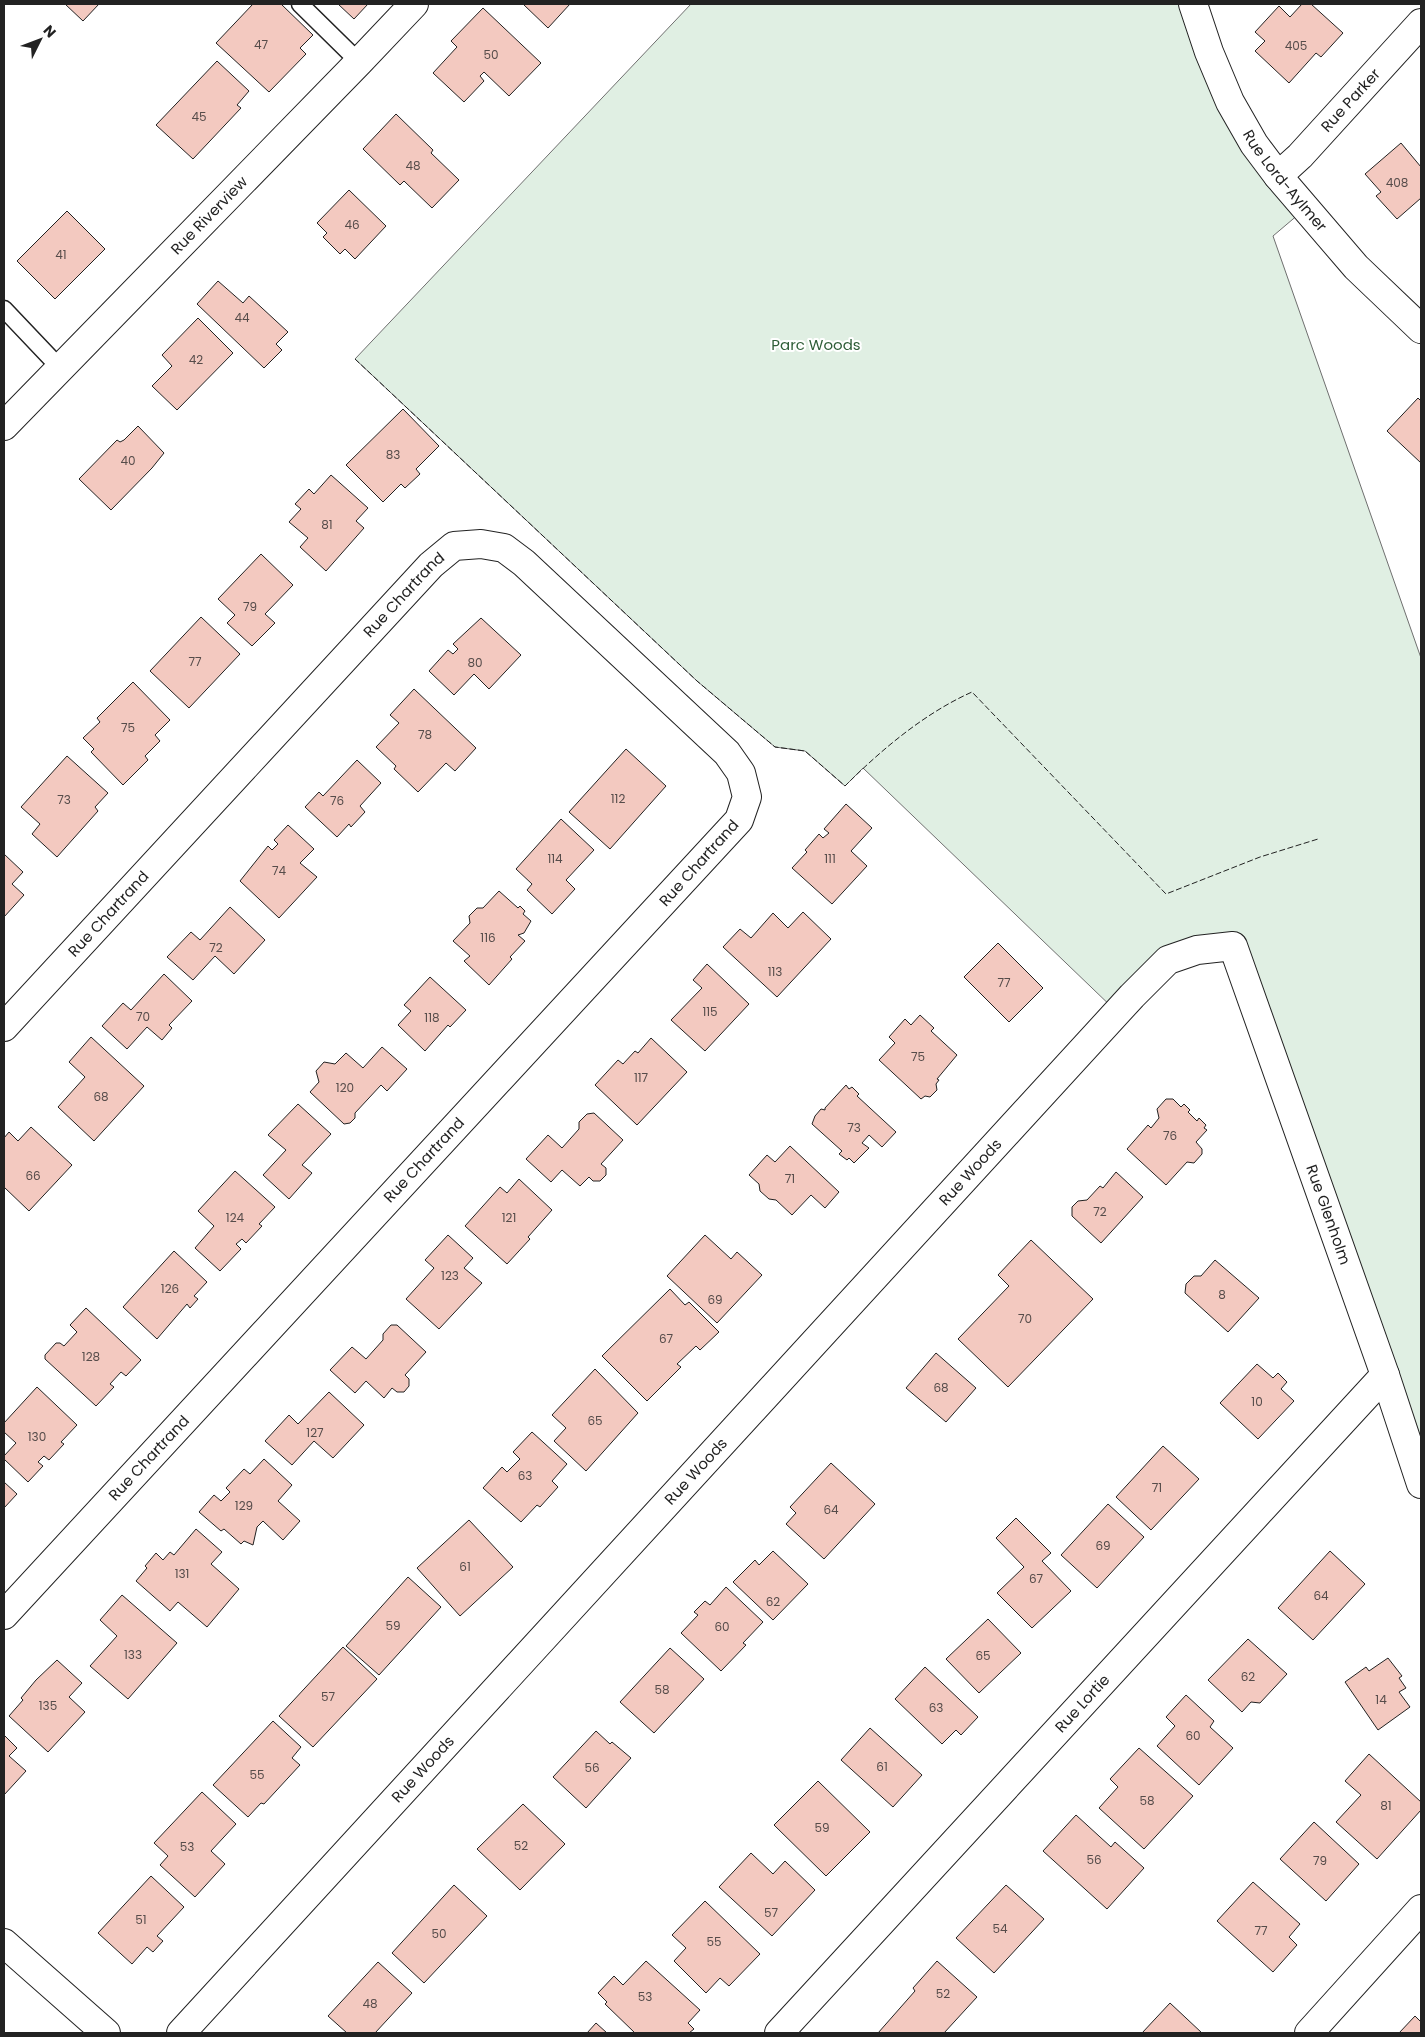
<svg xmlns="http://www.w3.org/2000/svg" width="1425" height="2037" font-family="Poppins,sans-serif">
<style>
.green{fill:#e0efe3;stroke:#6f6f6f}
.building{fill:#f3c9c0;stroke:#222}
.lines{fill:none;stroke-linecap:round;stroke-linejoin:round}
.lane-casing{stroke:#222;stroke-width:19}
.street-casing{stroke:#222;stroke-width:30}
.lane{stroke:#fff;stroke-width:16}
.street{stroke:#fff;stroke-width:28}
.fence{stroke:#222;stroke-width:1;stroke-dasharray:6 2.5;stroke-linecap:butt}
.labels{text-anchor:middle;stroke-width:4;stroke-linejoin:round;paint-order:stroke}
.number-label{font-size:12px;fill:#564c4a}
.street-label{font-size:15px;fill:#222;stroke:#fff}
.park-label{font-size:15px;fill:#2f5e38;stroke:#fff}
</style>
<rect width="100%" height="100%" fill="#fff"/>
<path class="green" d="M691,4H1193L1209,52L1306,208L1273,236L1421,658V1484L1233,946L1197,950L1117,1012L863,768L845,786L805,751L775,747L697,681L355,359Z"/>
<g class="building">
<path d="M65,4H99L83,21Z"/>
<path d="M253,4H281L313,35L300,48L306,54L269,92L216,43Z"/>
<path d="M338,4H368L354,19Z"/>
<path d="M523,4H570L548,28Z"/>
<path d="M1302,4H1311L1343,33L1321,57L1316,53L1289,83L1255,51L1265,41L1255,32L1279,6L1290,17Z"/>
<path d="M483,8L541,63L509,96L484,72L480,76L484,81L464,102L433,73L457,47L451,41Z"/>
<path d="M217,61L249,91L237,105L241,108L193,159L156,125Z"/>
<path d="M396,114L433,150L431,153L459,180L432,208L404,181L400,185L363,149Z"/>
<path d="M1401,143L1421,167V198L1397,219L1376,196L1381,192L1365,174Z"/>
<path d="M349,190L386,226L355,259L345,249L340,254L323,237L327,233L317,223Z"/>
<path d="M67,211L105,249L55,299L17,261Z"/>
<path d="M218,281L243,303L249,296L288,332L276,344L282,350L264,368L197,304Z"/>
<path d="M198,318L233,353L177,410L152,386L172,366L162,355Z"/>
<path d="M1418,398L1421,401V463L1387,431Z"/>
<path d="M403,409L439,446L416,469L420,474L405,488L401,484L383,502L346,465Z"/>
<path d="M138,426L164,453L152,468L111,510L79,479L117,440L120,442L124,440Z"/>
<path d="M331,475L368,508L356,521L364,528L326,571L300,547L308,538L289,522L301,509L295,504L309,489L314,494Z"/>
<path d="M261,554L293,585L265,614L275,623L252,646L227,623L235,615L218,599Z"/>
<path d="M201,617L240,654L189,708L150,671Z"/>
<path d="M481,618L521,655L489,689L474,674L454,695L429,671L448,650L453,654L458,649L453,644Z"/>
<path d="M133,682L170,720L155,735L160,741L145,756L148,760L123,785L91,752L94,749L83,738L100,722L97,718Z"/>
<path d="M414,689L476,748L455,771L446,763L418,792L394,769L396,766L376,747L399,723L390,715Z"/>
<path d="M626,749L666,786L610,849L569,812Z"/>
<path d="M67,756L108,793L95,807L98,811L57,857L32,834L40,824L21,807Z"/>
<path d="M357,760L381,783L360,806L365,812L351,827L349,824L337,837L305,807L319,792L323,796Z"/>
<path d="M846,804L872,828L851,851L867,866L832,904L792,868L807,852L805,850L819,834L823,838L829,833L824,829Z"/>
<path d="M561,819L594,850L566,880L575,889L552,914L527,890L532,884L516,869Z"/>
<path d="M288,825L314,849L300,863L317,877L279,918L240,881L268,846L272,850L278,844L274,840Z"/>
<path d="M4,854L23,872L12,884L24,895L4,917Z"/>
<path d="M499,891L518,908L520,906L525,911L523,914L531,921L524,933L518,935L525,941L510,957L512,959L489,985L464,961L470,956L453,941L470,923L469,916L477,908H483Z"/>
<path d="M230,907L265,940L234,974L215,956L193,980L167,957L191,932L200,940Z"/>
<path d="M803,912L831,939L777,997L723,947L740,929L751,938L773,913L788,928Z"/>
<path d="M998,943L1043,988L1009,1022L964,977Z"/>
<path d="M707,964L749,1004L705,1051L671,1020L702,988L693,980Z"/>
<path d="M164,974L192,1001L169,1025L172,1028L162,1040L147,1027L127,1049L102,1026L123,1003L131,1010Z"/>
<path d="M430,977L466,1010L450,1027L448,1025L425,1051L398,1025L411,1011L404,1005Z"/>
<path d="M920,1015L934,1028L931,1031L957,1055L937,1079L939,1080L936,1084L937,1090L930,1097L925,1096L921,1099L879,1060L895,1043L889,1037L905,1019L911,1025Z"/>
<path d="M91,1037L144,1086L94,1141L58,1107L85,1077L69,1062Z"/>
<path d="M651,1038L687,1072L637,1125L595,1085L618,1060L623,1064L635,1051L638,1053Z"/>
<path d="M382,1047L407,1069L387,1091L381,1085L355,1113V1118L350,1123L344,1124L310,1092L319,1082L316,1071L324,1062L335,1064L346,1053L363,1068Z"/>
<path d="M846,1085L849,1089L852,1087L859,1094L857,1096L896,1132L882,1147L869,1135L862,1143L869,1148L854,1163L849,1158L847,1160L839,1154L842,1151L812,1124L815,1116L821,1109L825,1110V1108Z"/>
<path d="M1166,1099H1173L1181,1107L1184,1104L1190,1110L1188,1112L1197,1121L1199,1118L1206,1125L1204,1128L1207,1130L1196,1142L1202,1149V1154L1194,1163L1187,1162L1166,1185L1127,1149L1148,1125L1151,1128L1159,1118L1157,1109Z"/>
<path d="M298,1104L331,1134L302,1165L312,1173L289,1199L263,1175L286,1150L268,1135Z"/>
<path d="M594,1113L623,1140L601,1164L606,1168V1175L600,1181H593L589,1177L580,1186L562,1170L551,1182L526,1159L548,1135L562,1148L579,1129V1122L587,1114Z"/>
<path d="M31,1127L72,1165L29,1211L4,1187V1138L9,1132L18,1141Z"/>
<path d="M790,1146L839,1192L825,1208L811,1195L792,1215L776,1200L769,1199L760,1191L759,1184L749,1175L767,1155L775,1162Z"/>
<path d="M235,1171L275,1207L259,1224L262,1226L246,1243L242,1239L236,1244L241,1249L220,1271L195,1248L214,1226L198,1211Z"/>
<path d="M1116,1172L1143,1197L1101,1243L1072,1216V1207L1078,1201L1087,1200L1100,1186L1103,1188Z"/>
<path d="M519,1179L552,1210L528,1237L530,1239L507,1264L465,1226L500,1187L507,1193Z"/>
<path d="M448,1235L473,1258L464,1268L482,1283L439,1329L406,1299L434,1268L425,1260Z"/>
<path d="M705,1235L731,1259L737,1252L762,1275L717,1323L667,1276Z"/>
<path d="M1031,1240L1093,1299L1008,1387L958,1339L1009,1286L998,1275Z"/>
<path d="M174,1251L207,1282L194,1296L198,1299L190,1308L187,1304L157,1339L123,1307Z"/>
<path d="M1215,1260L1259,1298L1228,1332L1185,1293L1186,1284L1194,1276H1201Z"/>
<path d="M670,1289L685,1305L689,1302L719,1332L700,1350L696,1346L677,1364L681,1367L647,1401L602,1356Z"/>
<path d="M86,1308L141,1360L126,1376L121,1372L110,1384L114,1387L96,1406L45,1359V1355L56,1343H60L64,1346L77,1332L70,1325Z"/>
<path d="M391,1325H397L426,1352L405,1375L409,1379V1386L404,1392H397L392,1388L384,1398L366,1381L355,1393L330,1370L352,1347L366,1359L383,1340V1334Z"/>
<path d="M936,1353L976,1388L946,1422L906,1388Z"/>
<path d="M1257,1364L1273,1378L1278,1373L1287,1382L1281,1389L1294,1401L1258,1439L1220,1403Z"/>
<path d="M595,1369L638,1413L586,1471L554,1441L566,1428L552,1415Z"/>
<path d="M37,1387L77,1425L61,1442L64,1444L49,1460L44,1456L38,1462L43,1466L28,1482L4,1459V1456L16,1443L4,1432V1423Z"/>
<path d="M329,1392L364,1425L333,1458L314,1441L292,1465L265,1441L289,1415L298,1424Z"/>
<path d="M532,1432L567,1464L552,1481L558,1487L540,1507L537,1505L521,1522L483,1488L502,1467L507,1472L520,1459L513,1452Z"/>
<path d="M1163,1446L1199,1479L1151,1530L1116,1497Z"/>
<path d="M264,1459L292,1485L278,1501L300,1521L283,1540L263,1521L257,1527L253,1545L244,1541L241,1544L224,1529L221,1531L199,1512L214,1495L221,1501L230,1492L226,1488L244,1469L250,1474Z"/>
<path d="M831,1463L875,1504L824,1559L786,1524L796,1513L790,1507Z"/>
<path d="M4,1482L17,1494L4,1508Z"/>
<path d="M1108,1504L1144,1537L1097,1588L1061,1555Z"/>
<path d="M1016,1518L1051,1553L1042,1561L1071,1591L1032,1628L997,1593L1024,1567L996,1538Z"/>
<path d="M469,1520L513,1567L460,1616L417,1568Z"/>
<path d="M196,1529L222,1552L211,1564L239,1589L207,1627L178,1602L170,1611L136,1581L147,1568L145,1566L156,1553L163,1560L170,1552L174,1555Z"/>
<path d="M773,1551L808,1584L773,1620L733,1582L755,1560L759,1565Z"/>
<path d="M1330,1551L1365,1584L1313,1640L1278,1608Z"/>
<path d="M408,1577L441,1607L379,1675L346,1646Z"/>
<path d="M726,1587L763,1622L743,1643L746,1645L721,1671L681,1633L698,1615L694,1612L705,1601L710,1605Z"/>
<path d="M122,1595L177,1643L128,1699L90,1666L117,1636L100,1620Z"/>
<path d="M988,1619L1021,1653L979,1693L946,1659Z"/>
<path d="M1248,1639L1287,1674L1260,1703L1251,1702L1242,1712L1208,1680Z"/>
<path d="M343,1647L377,1679L313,1747L279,1716Z"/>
<path d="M670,1648L704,1679L654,1733L620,1702Z"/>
<path d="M1388,1658L1402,1676L1399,1678L1406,1688L1399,1692L1410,1707L1378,1730L1345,1682L1366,1667L1369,1671Z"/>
<path d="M57,1660L82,1683L69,1697L85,1712L48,1752L9,1716L23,1700L21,1698L36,1680Z"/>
<path d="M925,1667L978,1717L961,1735L956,1730L942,1744L895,1699Z"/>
<path d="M1186,1695L1214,1721L1210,1727L1233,1748L1199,1785L1157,1746L1175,1726L1166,1717Z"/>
<path d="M273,1721L301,1747L292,1758L300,1765L264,1804L261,1803L248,1817L213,1785Z"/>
<path d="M870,1728L922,1775L893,1807L841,1760Z"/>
<path d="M596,1731L610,1744L612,1742L631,1758L586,1808L553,1777Z"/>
<path d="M4,1735L17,1748L9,1756L26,1771L4,1795Z"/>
<path d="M1139,1748L1193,1796L1144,1849L1099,1808L1118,1787L1110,1779Z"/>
<path d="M1369,1754L1421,1802V1810L1377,1859L1336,1822L1361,1795L1345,1781Z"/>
<path d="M818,1781L870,1832L826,1876L774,1825Z"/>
<path d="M202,1792L236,1824L211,1851L225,1864L195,1897L160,1865L168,1856L154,1843Z"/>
<path d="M523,1804L565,1844L520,1890L477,1849Z"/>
<path d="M1076,1815L1111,1847L1115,1842L1144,1868L1107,1909L1043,1851Z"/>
<path d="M1314,1822L1359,1864L1326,1901L1280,1859Z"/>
<path d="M751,1853L773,1874L785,1861L815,1890L772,1936L719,1887Z"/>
<path d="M151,1876L184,1907L157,1936L163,1941L153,1952L147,1947L132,1964L98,1933Z"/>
<path d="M1253,1882L1300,1924L1289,1937L1297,1945L1273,1972L1217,1921Z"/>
<path d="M454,1885L487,1916L424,1983L392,1953Z"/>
<path d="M1006,1885L1044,1919L994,1973L956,1938Z"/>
<path d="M705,1901L760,1954L729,1986L720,1978L706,1993L674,1961L686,1948L672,1935Z"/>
<path d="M646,1961L700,2010L688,2023L694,2029L689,2033H635L605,2004L607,2002L598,1993L614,1976L623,1985Z"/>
<path d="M937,1961L977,1997L944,2033H878L915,1991L913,1988Z"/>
<path d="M378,1962L412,1993L375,2033H347L328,2016Z"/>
<path d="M1170,2003L1202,2033H1142Z"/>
<path d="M1415,2016L1421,2022V2033H1399Z"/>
<path d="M596,2023L607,2033H587Z"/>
</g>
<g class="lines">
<g class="lane-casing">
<g id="lane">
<path d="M300,4L359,62"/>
<path d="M4,309L60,368"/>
</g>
</g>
<g class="street-casing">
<g id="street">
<path id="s1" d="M1193,4L1209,52L1230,102L1254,144L1278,176L1356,267L1421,329"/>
<path id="s2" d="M1278,176L1300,156L1421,23"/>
<path id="s3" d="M4,426L359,62L414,4"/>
<path id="s4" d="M4,1027L431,565L454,546L481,544L504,548L524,563L727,753L741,773L747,797L739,820L4,1615"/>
<path d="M4,1943L106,2033"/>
<path id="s5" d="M181,2033L1132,996L1168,960L1197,950L1233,946L1385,1375L1421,1484"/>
<path id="s6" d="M779,2033L1385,1375"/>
<path d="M1309,2033L1421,1909"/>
</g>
</g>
<use href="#lane" class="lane"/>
<use href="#street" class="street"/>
<path class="fence" d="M355,359L697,681L775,747L805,751L845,786C882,749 925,713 972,692L1166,894L1260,857L1318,839"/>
</g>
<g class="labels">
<g class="number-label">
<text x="261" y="49">47</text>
<text x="1296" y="50">405</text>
<text x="491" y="59">50</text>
<text x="199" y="121">45</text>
<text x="413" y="170">48</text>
<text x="1397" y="187">408</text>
<text x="352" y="229">46</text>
<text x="61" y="259">41</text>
<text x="242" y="322">44</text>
<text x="196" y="364">42</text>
<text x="393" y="459">83</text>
<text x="128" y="465">40</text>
<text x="327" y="529">81</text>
<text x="250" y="611">79</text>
<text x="195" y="666">77</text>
<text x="475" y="667">80</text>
<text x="128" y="732">75</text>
<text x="425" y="739">78</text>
<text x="618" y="803">112</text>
<text x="64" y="804">73</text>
<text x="337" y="805">76</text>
<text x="555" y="863">114</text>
<text x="830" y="863">111</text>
<text x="279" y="875">74</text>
<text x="488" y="942">116</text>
<text x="216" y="952">72</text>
<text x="775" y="976">113</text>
<text x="1004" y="987">77</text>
<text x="710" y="1016">115</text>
<text x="143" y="1021">70</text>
<text x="432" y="1022">118</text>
<text x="918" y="1061">75</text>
<text x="641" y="1082">117</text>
<text x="345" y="1092">120</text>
<text x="101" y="1101">68</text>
<text x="854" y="1132">73</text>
<text x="1170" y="1140">76</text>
<text x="33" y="1180">66</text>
<text x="790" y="1183">71</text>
<text x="1100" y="1216">72</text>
<text x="235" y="1222">124</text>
<text x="509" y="1222">121</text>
<text x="450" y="1280">123</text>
<text x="170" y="1293">126</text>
<text x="1222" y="1299">8</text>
<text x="715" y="1304">69</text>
<text x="1025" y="1323">70</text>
<text x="666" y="1343">67</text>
<text x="91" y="1361">128</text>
<text x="941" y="1392">68</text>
<text x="1257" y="1406">10</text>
<text x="595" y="1425">65</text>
<text x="315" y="1437">127</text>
<text x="37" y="1441">130</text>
<text x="525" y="1480">63</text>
<text x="1157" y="1492">71</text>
<text x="244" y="1510">129</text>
<text x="831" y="1514">64</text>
<text x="1103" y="1550">69</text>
<text x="465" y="1571">61</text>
<text x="182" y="1578">131</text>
<text x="1036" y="1583">67</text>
<text x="1321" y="1600">64</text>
<text x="773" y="1606">62</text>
<text x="393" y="1630">59</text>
<text x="722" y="1631">60</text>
<text x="133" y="1659">133</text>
<text x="983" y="1660">65</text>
<text x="1248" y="1681">62</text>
<text x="662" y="1694">58</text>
<text x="328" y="1701">57</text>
<text x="1381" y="1704">14</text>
<text x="48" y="1710">135</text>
<text x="936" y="1712">63</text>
<text x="1193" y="1740">60</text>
<text x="882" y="1771">61</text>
<text x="592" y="1772">56</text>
<text x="257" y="1779">55</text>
<text x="1147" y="1805">58</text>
<text x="1386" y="1810">81</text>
<text x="822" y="1832">59</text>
<text x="521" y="1850">52</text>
<text x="187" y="1851">53</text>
<text x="1094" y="1864">56</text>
<text x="1320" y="1865">79</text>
<text x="771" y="1917">57</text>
<text x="141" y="1924">51</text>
<text x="1000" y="1933">54</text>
<text x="1261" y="1935">77</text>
<text x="439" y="1938">50</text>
<text x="714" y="1946">55</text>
<text x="943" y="1998">52</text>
<text x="645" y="2001">53</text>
<text x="370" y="2008">48</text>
</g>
<g class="street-label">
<text dy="5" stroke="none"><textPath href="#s2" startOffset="105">Rue Parker</textPath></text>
<text dy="5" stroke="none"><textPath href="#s1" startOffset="201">Rue Lord-Aylmer</textPath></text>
<text dy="5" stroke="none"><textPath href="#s3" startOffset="294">Rue Riverview</textPath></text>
<text dy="5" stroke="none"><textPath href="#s4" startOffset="589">Rue Chartrand</textPath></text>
<text transform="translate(699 863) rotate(-48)" y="5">Rue Chartrand</text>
<text dy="5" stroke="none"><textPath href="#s4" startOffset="154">Rue Chartrand</textPath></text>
<text transform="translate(424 1160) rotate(-47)" y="5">Rue Chartrand</text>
<text dy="5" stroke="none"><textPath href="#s5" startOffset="1168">Rue Woods</textPath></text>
<text dy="5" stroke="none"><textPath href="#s5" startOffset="1810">Rue Glenholm</textPath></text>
<text transform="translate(149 1458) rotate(-47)" y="5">Rue Chartrand</text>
<text dy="5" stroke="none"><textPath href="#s5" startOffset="762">Rue Woods</textPath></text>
<text dy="5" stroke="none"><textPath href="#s6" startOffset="448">Rue Lortie</textPath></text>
<text dy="5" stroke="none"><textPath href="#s5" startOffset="358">Rue Woods</textPath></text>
</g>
<g class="park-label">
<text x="816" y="350">Parc Woods</text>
</g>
</g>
<rect width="1425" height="2037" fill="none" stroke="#222222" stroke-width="10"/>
<g transform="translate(40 40) rotate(48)" stroke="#ffffff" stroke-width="4" paint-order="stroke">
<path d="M0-4L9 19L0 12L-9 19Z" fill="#222222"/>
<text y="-8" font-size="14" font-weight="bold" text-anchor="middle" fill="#222222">N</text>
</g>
</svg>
